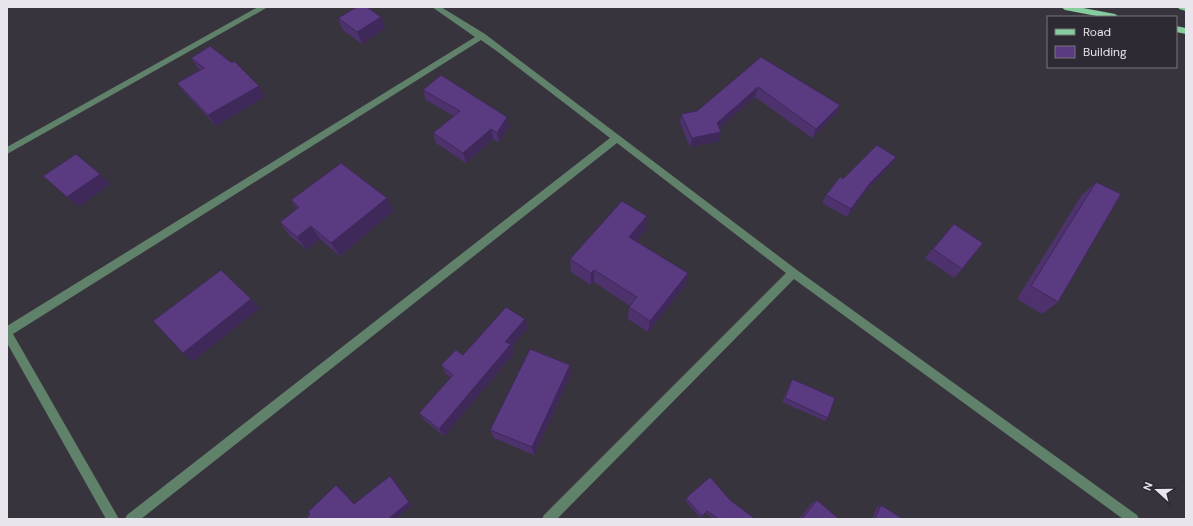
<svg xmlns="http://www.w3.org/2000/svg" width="1193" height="526" font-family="'DM Sans',sans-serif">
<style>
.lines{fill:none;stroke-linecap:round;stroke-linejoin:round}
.minor{fill:#60826b;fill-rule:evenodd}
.major{fill:#85cd9e;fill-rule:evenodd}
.wall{fill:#4d326e}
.shaded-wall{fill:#3f295a}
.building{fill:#5a3a80;stroke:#3f295a}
</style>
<rect width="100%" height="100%" fill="#38343d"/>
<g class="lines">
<g class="minor">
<path d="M258,7H268L7,154V147Z"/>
<path d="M432,7H441L485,34L797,270L1137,515L1139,519H1123L794,279L557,519H542L544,515L786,273L617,143L141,519H125L127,515L610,138L498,52L481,40L13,334L119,519H106L7,343V326L475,37Z"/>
</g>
<g class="major">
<path d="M1061,7H1078L1115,14L1119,17H1102L1065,10Z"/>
<path d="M1178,7H1186V11L1179,9Z"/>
<path d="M1176,26L1186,28V34L1176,32Z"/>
</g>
</g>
<g class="wall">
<path d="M381,17L385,28L362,44L343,30L338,18Z"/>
<path d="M761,57L840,105L836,114L812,138L755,97L719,128V141L690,147L680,123L681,114L697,111Z"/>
<path d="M191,58L265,96L216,126L185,93L177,83L200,70L198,68Z"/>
<path d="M423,90L507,117L509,126L499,142L493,139L466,163L436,143L433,133L454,116L426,100Z"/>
<path d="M896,157L891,165L866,191L847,217L822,203L826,195L843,179Z"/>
<path d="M1096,182L1058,302L1042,314L1017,299L1081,196Z"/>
<path d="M291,200L393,211L340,256L320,239L307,250L289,235L280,222L297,209Z"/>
<path d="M954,224L962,269L954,278L925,258Z"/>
<path d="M646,229L636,241L688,273L685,286L648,332L628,319L629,307L630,306L594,282L591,285L571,272L570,259Z"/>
<path d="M527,328L512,346L514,353L444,436L424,420L419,413L451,378L446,374L441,365Z"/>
<path d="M571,375L534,455L494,438L490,430Z"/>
<path d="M792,379L828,418L825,421L782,402L790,383Z"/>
<path d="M686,498L730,500L754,519H714L706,513L700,518L685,500Z"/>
<path d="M817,500L839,519H799L811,504Z"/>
<path d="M881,505L902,519H872L877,507Z"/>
</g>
<g class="shaded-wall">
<path d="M381,17L385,28L362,44L357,32Z"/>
<path d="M259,86L265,96L216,126L208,115Z"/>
<path d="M758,87L755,97L715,132L717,123Z"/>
<path d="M840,105L836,114L812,138L816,129Z"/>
<path d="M507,117L509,126L499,142L497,133Z"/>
<path d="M491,129L493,139L466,163L463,153Z"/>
<path d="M721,132L719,141L690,147L692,138Z"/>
<path d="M896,157L891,165L866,191L847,217L851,209L870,183Z"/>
<path d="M100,174L110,184L79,207L67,197Z"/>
<path d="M387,198L393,211L340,256L331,243Z"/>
<path d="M647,216L646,229L628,250L629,237Z"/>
<path d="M311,226L320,239L307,250L297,237Z"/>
<path d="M594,270V282L591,285V273Z"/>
<path d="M688,273L685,286L648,332L650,321Z"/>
<path d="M251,299L260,308L193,361L183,353Z"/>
<path d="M525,319L527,328L512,346L514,353L444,436L439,429L505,342Z"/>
<path d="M570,365L571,375L534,455L532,447Z"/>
<path d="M390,476L394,479L412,506L396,519H388Z"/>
<path d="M336,485L341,488L359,508L354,504Z"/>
</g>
<g class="building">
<path d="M357,7H367L381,17L357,32L338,18Z"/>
<path d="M210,46L232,63L234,61L259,86L208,115L177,83L204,68L191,58Z"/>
<path d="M761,57L840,105L816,129L758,87L717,123L721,132L692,138L681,114L697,111Z"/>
<path d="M441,75L507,117L497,133L491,129L463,153L433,133L460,111L423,90Z"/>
<path d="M877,145L896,157L870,183L851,209L826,195L840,177L843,179Z"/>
<path d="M76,154L100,174L67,197L43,176Z"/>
<path d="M341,163L387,198L331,243L311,226L297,237L280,222L299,207L291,200Z"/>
<path d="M1096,182L1121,194L1058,302L1031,286Z"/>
<path d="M622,201L647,216L629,237L688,273L650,321L629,307L637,297L594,270L591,273L570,259Z"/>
<path d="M954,224L983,243L962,269L933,249Z"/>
<path d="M221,270L251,299L183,353L153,321Z"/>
<path d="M506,307L525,319L505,342L511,344L439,429L419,413L453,375L441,365L456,350L463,355Z"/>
<path d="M530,349L570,365L532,447L490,430Z"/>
<path d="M792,379L835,398L828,418L785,398Z"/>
<path d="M390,476L409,502L388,519H306L310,514L308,512L336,485L354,504Z"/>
<path d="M710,477L730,500L754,518V519H719L707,511L702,516L686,498Z"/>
<path d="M817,500L839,519H802Z"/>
<path d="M881,505L903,519H875Z"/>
</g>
<rect width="1193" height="526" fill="none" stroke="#e8e6ec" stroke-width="16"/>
<rect x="1047" y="16" width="130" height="52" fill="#2d2a33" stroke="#78757d"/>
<rect x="1055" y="29" width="20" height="6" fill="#85cd9e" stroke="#78757d"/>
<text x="1083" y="36" font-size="12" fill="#e8e6ec">Road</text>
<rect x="1055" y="46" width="20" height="12" fill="#5a3a80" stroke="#78757d"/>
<text x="1083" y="56" font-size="12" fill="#e8e6ec">Building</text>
<g transform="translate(1157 490) rotate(291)" stroke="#2d2a33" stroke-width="3" paint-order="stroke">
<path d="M0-3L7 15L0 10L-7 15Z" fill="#e8e6ec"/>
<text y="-6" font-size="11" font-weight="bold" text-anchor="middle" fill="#e8e6ec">N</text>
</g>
</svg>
